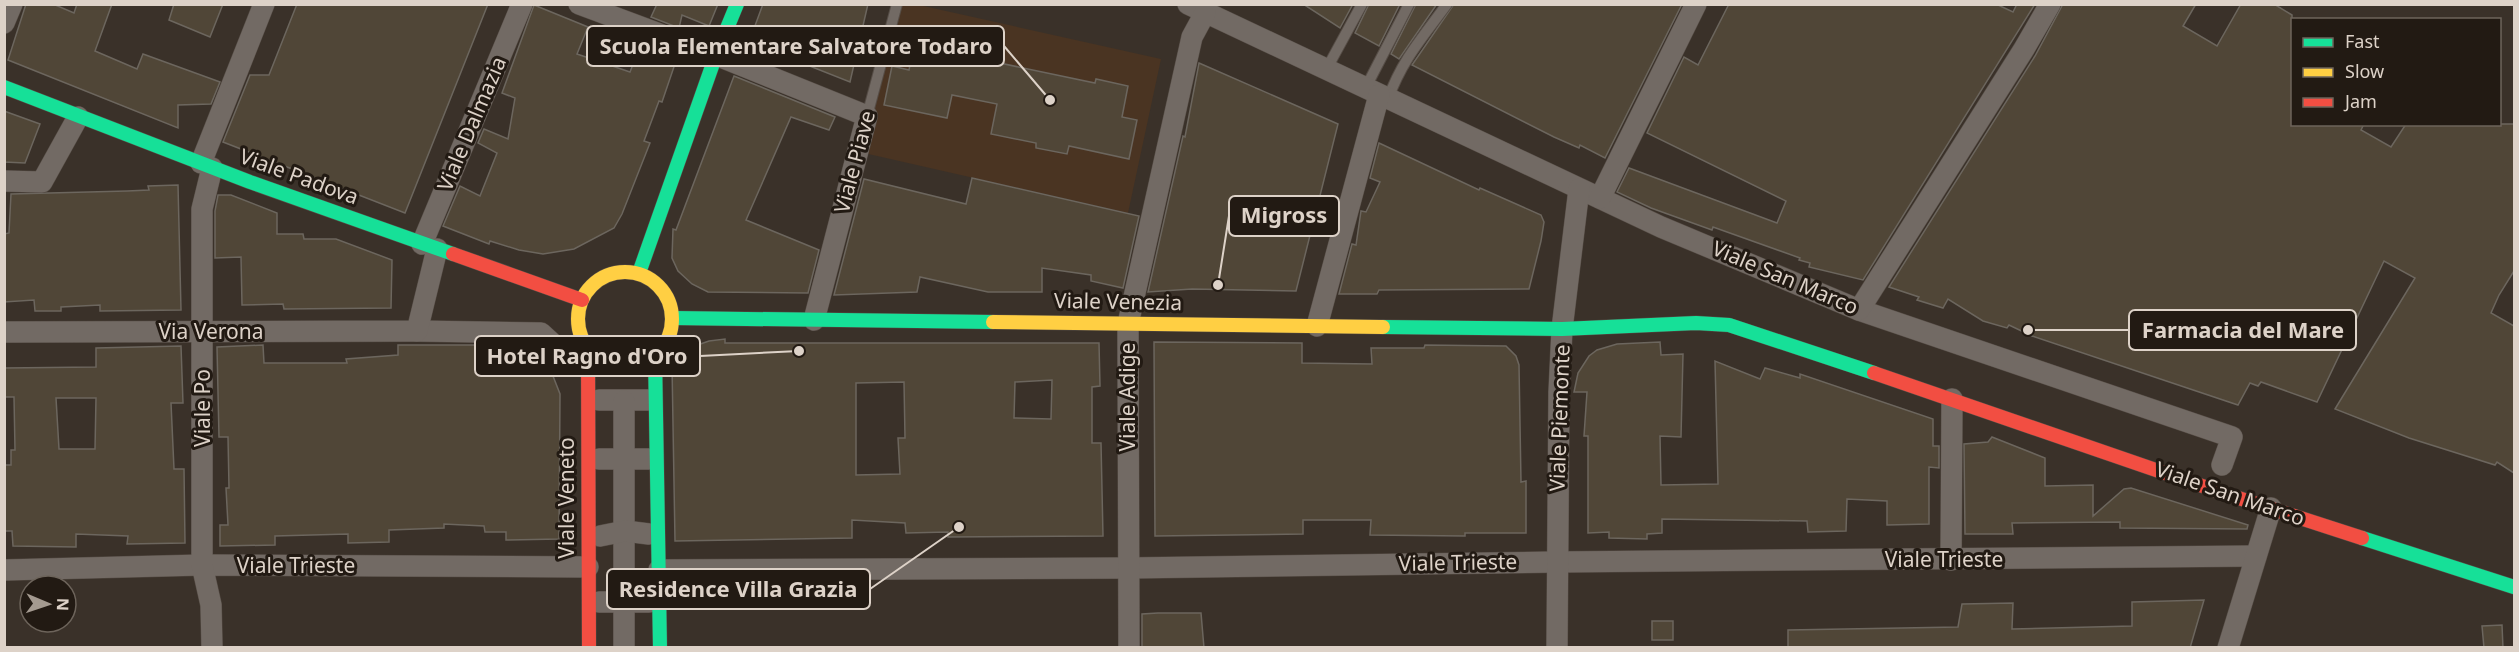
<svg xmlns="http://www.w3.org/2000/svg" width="2519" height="652" font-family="'Noto Sans',sans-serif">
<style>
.built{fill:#4a3422}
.building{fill:#504637;stroke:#6c665e;stroke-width:1.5;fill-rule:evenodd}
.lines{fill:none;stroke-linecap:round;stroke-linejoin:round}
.lane-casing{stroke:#564d46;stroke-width:12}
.street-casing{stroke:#564d46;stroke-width:22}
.fast-casing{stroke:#564d46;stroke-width:15}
.slow-casing{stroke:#564d46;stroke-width:15}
.jam-casing{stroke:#564d46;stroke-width:15}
.lane{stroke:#726a64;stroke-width:10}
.street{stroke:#726a64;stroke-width:21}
.fast{stroke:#16e098;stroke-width:14}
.slow{stroke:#ffcf43;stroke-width:14}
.jam{stroke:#f24e42;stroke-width:14}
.labels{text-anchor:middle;stroke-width:6;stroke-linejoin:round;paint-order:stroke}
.street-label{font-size:21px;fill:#ddd2c8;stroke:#221a13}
.leader{fill:none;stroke:#ddd2c8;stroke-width:2}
.callout-dot{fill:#ddd2c8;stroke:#221a13;stroke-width:2}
.callout{fill:#221a13;stroke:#ddd2c8;stroke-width:2}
.callout-label{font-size:22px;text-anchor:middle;font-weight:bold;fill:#ddd2c8}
</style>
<rect width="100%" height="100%" fill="#3a3129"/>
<path class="built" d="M898,5H919L1161,59L1128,213L864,153Z"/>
<g class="building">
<path d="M26,4H53L74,13L77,4H112L95,51L137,69L143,54L220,82L211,104L178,105V128L8,60Z"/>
<path d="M174,4H223L210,37L169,20Z"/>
<path d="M297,4H488L405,213L223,142L250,75H269Z"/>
<path d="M657,4H718L709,26L682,15L679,28L651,17Z"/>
<path d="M763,4H868L850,82L749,42Z"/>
<path d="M1303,4H1353L1340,28Z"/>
<path d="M1369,4H1400L1379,46L1355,33Z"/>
<path d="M1416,4H1437L1399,59L1391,54Z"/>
<path d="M1454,4H1682L1605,158L1580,145L1579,148L1554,137L1412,65Z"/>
<path d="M1729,4H1996L2013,12L2017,4H2035L1863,280L1809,267L1810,263L1799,260L1800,258L1713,227L1712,230L1651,208L1617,192L1629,168L1777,223L1786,201L1647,133L1684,57L1698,65Z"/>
<path d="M2063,4H2196L2183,26L2217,46L2241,4H2274L2292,15V124H2364L2361,130L2391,147L2406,124H2514V271L2499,295L2491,313L2514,326V473L2497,462L2495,465L2409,438L2335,409L2415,278L2384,261L2317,402L2261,382L2258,386L2250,383L2238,405L2032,336L2009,325L2007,328L1983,321L1948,299L1943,308L1917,300L1919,297L1889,287L2035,56Z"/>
<path d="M534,5L588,27L577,54L630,72L642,41L678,55L662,102L659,101L644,141L650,143L622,214L614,228L574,249L543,254L519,250L490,241L489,244L443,226L460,186L480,196L497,153L478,143L484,129L508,139L515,98L502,93Z"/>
<path d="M915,40L948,47L947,52L1095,83L1096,79L1128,86L1122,117L1137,120L1129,159L1069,146L1067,154L1036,148V143L991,134L997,104L952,95L947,118L884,105L892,66L909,70Z"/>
<path d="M1199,63L1338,124L1296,291L1192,289L1148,292L1183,136L1185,137Z"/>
<path d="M734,76L835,117L829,130L791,117L746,220L819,250L808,293L708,292L692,284L678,271L672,258L673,229L676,230Z"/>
<path d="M4,111L40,124L25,163L4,162Z"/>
<path d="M1379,143L1479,190L1480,188L1541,215L1544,222L1541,241L1529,289L1379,290L1377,294H1339L1352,244L1356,245L1361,211L1366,212L1380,182L1370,178Z"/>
<path d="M972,178L1139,216L1123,288L1091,281V275L1042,268V292H988L920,277L917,292L834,295L864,179L966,204Z"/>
<path d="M178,185L181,310L100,311V305L61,307V311H35L34,300L4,302V234L9,233L11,194L127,191L149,190L148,186Z"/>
<path d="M218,195H231L277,213V234H303L304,239H336L392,260L391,308L284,309L283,304L242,305L241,257L215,258V211Z"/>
<path d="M725,339V343H1099L1100,386L1092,387V443H1101L1103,536L948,537V532L906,533L905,523L852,520V538L675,541L672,366L692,347L709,341ZM1052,380L1051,419L1014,418L1015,382ZM904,382L905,438H898L900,474L856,475V383Z"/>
<path d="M1154,342L1302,343V363L1372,364L1371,348H1424L1425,345L1506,346L1516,356L1519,365L1521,482L1526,481V533H1465V536L1370,535L1371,520H1303V534L1155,536Z"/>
<path d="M1660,342L1661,355L1683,354L1681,437L1660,436L1661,485L1718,484L1715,361L1760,379L1765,368L1800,378V374L1933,419V446H1939V468L1929,467V524L1887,525V501L1847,499L1846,531L1808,532L1807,521L1662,519V533L1647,534V539L1609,538V532L1588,533V436H1584L1587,392H1574L1578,373L1589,356L1597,350L1617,344Z"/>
<path d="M263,345L264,363H347L346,359L398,355V345H509L533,353L551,371L560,394L559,539L506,540V532H485L484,526L444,524V528L389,530V542L348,543V534L275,536V545L220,546V525H228L226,488H229L228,437H219L217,347Z"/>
<path d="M181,346L183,403H171L174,469H184L185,543L127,544L128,536L76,534V547L13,546L12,531H4V465H11V450H15L14,397H4V368L96,367V348ZM56,398H96L95,449H59Z"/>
<path d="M1992,437L2045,458V486L2093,485V516L2124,489L2131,488L2248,525L2247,529L2120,528V522L2012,523L2013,534H1965L1964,444L1988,442Z"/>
<path d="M2204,600L2190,648H1788V630L1958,627L1962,604L2013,603L2012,629L2132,626V602Z"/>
<path d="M1158,613H1201L1204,648H1142V614Z"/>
<rect x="1652" y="621" width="21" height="19"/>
<path d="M2502,625L2503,648H2484L2482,626Z"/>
</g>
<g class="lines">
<g class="lane-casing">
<g id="lane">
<path d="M1326,70L1362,4"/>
<path d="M1365,89L1409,4"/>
<path d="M1388,99C1402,60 1422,38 1447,4"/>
<path d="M867,116L897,4"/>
</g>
</g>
<g class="street-casing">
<g id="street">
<path d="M579,4L716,55L867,116L814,320"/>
<path d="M1188,4L1661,227L1859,310L2232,437L2222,465"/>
<path d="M4,23L12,4"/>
<path d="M201,163L264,4"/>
<path d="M4,181L42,182L78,117"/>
<path d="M1600,198L1696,4"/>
<path d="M422,244L522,4"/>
<path d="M1859,310L2024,49L2050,4"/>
<path d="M1317,326L1379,95"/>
<path d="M417,331L541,333L553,344L568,363"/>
<path d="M4,332L417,331L437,249"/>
<path d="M599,400H649"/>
<path d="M624,401V648"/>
<path d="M599,459H649"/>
<path d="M600,536L625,531L649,534"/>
<path d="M1951,560L1952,399"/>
<path d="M4,570L202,565L588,567"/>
<path d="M659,570L1128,568L1556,562L2256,556"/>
<path d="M599,602H649"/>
<path d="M212,648L211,605L202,565V209L212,168"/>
<path d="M1129,648L1128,324L1192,37L1205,13"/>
<path d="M1557,648L1559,392L1562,329L1579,189"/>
<path d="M2228,648L2271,508"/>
</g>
</g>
<g class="fast-casing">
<g id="fast">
<path d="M4,87L250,182L453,254"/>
<path d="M639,273L716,55L737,4"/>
<path d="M673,318L993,322"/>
<path d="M1383,327L1562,329L1696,323L1729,325L1874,373"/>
<path d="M655,356L660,648"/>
<path d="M2362,538L2514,587"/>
</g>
</g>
<g class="slow-casing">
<g id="slow">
<circle cx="625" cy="319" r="47"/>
<path d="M993,322L1383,327"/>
</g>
</g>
<g class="jam-casing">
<g id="jam">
<path d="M453,254L582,300"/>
<path d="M588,349L589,648"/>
<path d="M1874,373L2214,490L2362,538"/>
</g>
</g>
<use href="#lane" class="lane"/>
<use href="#street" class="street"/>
<use href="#fast" class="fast"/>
<use href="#slow" class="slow"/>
<use href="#jam" class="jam"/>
</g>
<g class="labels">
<g class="street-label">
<text transform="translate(472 124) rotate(-67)" y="7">Viale Dalmazia</text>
<text transform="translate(855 162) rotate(-75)" y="7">Viale Piave</text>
<text transform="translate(299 177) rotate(20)" y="7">Viale Padova</text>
<text transform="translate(1785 278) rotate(23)" y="7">Viale San Marco</text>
<text transform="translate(1118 302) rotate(1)" y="7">Viale Venezia</text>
<text x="211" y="339">Via Verona</text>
<text transform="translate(1128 397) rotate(-90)" y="7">Viale Adige</text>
<text transform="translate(203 408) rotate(-90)" y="7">Viale Po</text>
<text transform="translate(1560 418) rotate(-88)" y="7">Viale Piemonte</text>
<text transform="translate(2230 494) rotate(19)" y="7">Viale San Marco</text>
<text transform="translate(567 498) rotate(-90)" y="7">Viale Veneto</text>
<text x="1944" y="567">Viale Trieste</text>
<text transform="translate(1458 563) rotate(-1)" y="7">Viale Trieste</text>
<text x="296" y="573">Viale Trieste</text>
</g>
</g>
<path class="leader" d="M1050 100L1004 46M1218 285L1229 216M2028 330L2129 330M799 351L700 356M959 527L870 589"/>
<g class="callout-dot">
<circle cx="1050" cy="100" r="6"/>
<circle cx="1218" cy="285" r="6"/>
<circle cx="2028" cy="330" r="6"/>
<circle cx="799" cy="351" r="6"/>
<circle cx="959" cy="527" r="6"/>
</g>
<g class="callout">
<rect x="587" y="26" width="417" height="40" rx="6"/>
<rect x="1229" y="196" width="110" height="40" rx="6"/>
<rect x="2129" y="310" width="227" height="40" rx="6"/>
<rect x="475" y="336" width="225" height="40" rx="6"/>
<rect x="607" y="569" width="263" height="40" rx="6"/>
</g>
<g class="callout-label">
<text x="796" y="54">Scuola Elementare Salvatore Todaro</text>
<text x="1284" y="223">Migross</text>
<text x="2243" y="338">Farmacia del Mare</text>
<text x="587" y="364">Hotel Ragno d'Oro</text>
<text x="738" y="597">Residence Villa Grazia</text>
</g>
<rect width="2519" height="652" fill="none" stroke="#ddd2c8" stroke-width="12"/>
<rect x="2291" y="18" width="210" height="108" fill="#221a13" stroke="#6d645b" stroke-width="1.5"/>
<rect x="2303" y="38" width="30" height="9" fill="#16e098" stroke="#6d645b" stroke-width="1.5"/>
<text x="2345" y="48" font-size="18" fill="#ddd2c8">Fast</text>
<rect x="2303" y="68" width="30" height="9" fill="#ffcf43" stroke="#6d645b" stroke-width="1.5"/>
<text x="2345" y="78" font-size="18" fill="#ddd2c8">Slow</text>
<rect x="2303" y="98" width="30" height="9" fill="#f24e42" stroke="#6d645b" stroke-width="1.5"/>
<text x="2345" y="108" font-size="18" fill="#ddd2c8">Jam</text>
<g transform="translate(48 604) rotate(92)"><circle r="28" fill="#221a13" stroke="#6d645b" stroke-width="1.5"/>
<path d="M0-4.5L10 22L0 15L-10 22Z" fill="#a49a90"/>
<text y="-9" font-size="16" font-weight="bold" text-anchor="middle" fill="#ddd2c8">N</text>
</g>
</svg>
